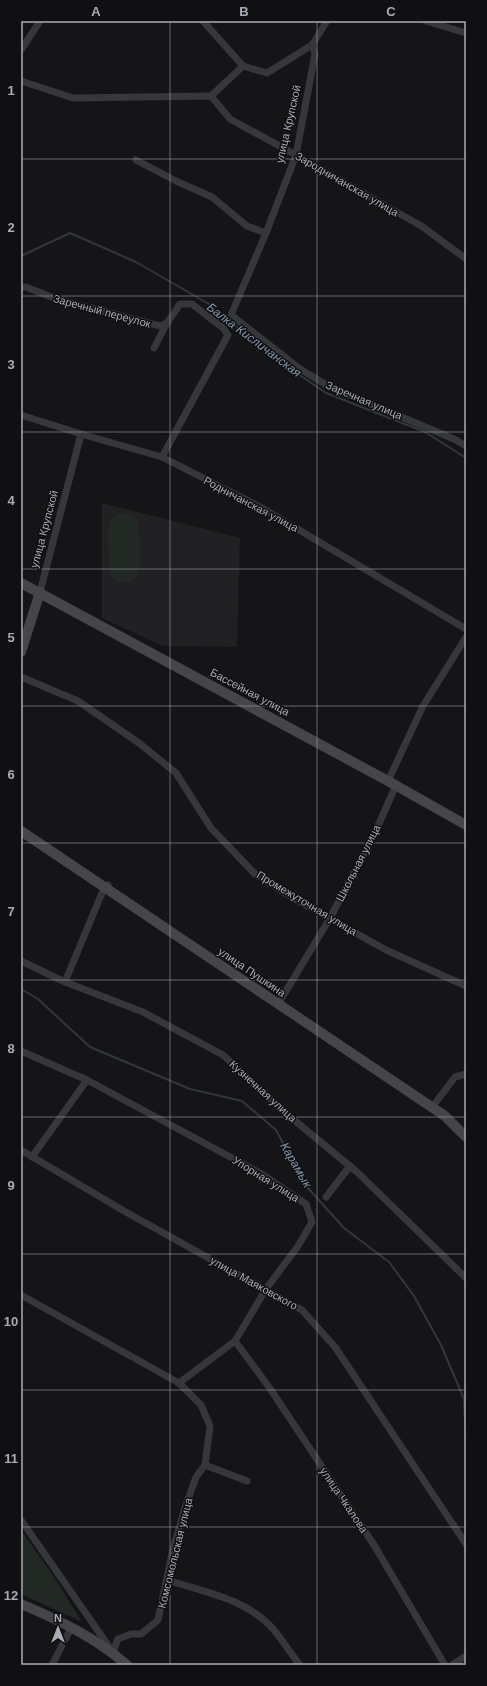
<svg xmlns="http://www.w3.org/2000/svg" width="487" height="1686" font-family="Helvetica,sans-serif">
<style>
.built{fill:#212123}
.green{fill:#222823}
.lines{fill:none;stroke-linecap:round;stroke-linejoin:round}
.stream{stroke:#30373e;stroke-width:2}
.street{stroke:#36373b;stroke-width:7}
.secondary{stroke:#45464b;stroke-width:10}
.grid{fill:none;stroke:#a8acb5;stroke-width:1;stroke-opacity:0.55}
.labels{text-anchor:middle;stroke-width:3;stroke-linejoin:round;paint-order:stroke}
.street-label{font-size:11px;fill:#a8acb5;stroke:#101012}
.water-label{font-size:12px;font-style:italic;fill:#8397ad;stroke:#101012}
.neatline{fill:none;stroke:#a8acb5;stroke-width:1.5}
.grid-label{font-size:13px;text-anchor:middle;font-weight:bold;fill:#a8acb5}
</style>
<rect width="100%" height="100%" fill="#151517"/>
<path class="built" d="M102,503L240,538L237,647L163,646L102,618Z"/>
<g class="green">
<path d="M119,513C128,512 134,515 138,524C140,533 142,566 138,574C135,581 127,584 120,582C113,581 110,575 109,569L108,529L111,519Z"/>
<path d="M21,1530L52,1574L82,1622L21,1594Z"/>
</g>
<g class="lines">
<g class="stream">
<path d="M21,256L70,233L136,262L214,307L266,352L326,393L425,432L466,458"/>
<path d="M21,989L38,999L90,1047L190,1089L242,1101L276,1130L307,1187L344,1228L389,1262L414,1296L441,1345L464,1399L466,1444"/>
</g>
<g class="street">
<path d="M203,21L243,66L267,73L312,45"/>
<path d="M327,21L312,45L315,54L296,155L266,233L231,315L300,369L330,387L454,439L466,446"/>
<path d="M426,21L466,33"/>
<path d="M21,50L40,21"/>
<path d="M21,81L73,98L211,96L230,119L296,155L423,227L466,259"/>
<path d="M211,96L243,66"/>
<path d="M136,160L176,181L212,197L247,226L266,233"/>
<path d="M21,287H26L56,299L160,326L167,323L180,304H192L223,328L228,335L162,457"/>
<path d="M154,348L167,323"/>
<path d="M21,415L81,434L162,457L262,508L466,629"/>
<path d="M40,592L81,434"/>
<path d="M21,677L78,701L139,743L176,773L211,828L255,874L293,898L386,950L466,986"/>
<path d="M388,781L423,706L466,637"/>
<path d="M21,961L65,982L143,1012L223,1055L282,1110L357,1172L466,1278"/>
<path d="M65,982L104,888L108,885"/>
<path d="M280,1001L330,918L374,835L396,785"/>
<path d="M21,1051L87,1080L260,1173L306,1204L312,1222L298,1246L266,1289L235,1341L179,1383"/>
<path d="M436,1102L455,1077L466,1074"/>
<path d="M21,1150L124,1211L302,1310L335,1347L466,1544"/>
<path d="M32,1157L87,1080"/>
<path d="M326,1197L350,1166"/>
<path d="M21,1295L179,1383L201,1405L210,1426L205,1465L196,1477L185,1508L173,1549L158,1620L141,1634H131L118,1639L113,1652"/>
<path d="M235,1341L269,1387L374,1545L445,1665"/>
<path d="M205,1465L247,1481"/>
<path d="M21,1520L112,1651"/>
<path d="M167,1580C204,1592 248,1599 274,1630C283,1641 291,1654 300,1665"/>
<path d="M52,1665L71,1628"/>
<path d="M452,1665L466,1656"/>
</g>
<g class="secondary">
<path d="M21,583L388,781L466,825"/>
<path d="M21,652L40,592"/>
<path d="M21,831L445,1116L466,1137"/>
<path d="M21,1604C59,1620 96,1638 127,1665"/>
</g>
</g>
<path class="grid" d="M170,21V1665M317,21V1665M21,159H466M21,296H466M21,432H466M21,569H466M21,706H466M21,843H466M21,980H466M21,1117H466M21,1254H466M21,1390H466M21,1527H466"/>
<g class="labels">
<g class="street-label">
<text transform="translate(288 124) rotate(-77)" y="4">улица Крупской</text>
<text transform="translate(347 184) rotate(30)" y="4">Зародничанская улица</text>
<text transform="translate(102 311) rotate(15)" y="4">Заречный переулок</text>
<text transform="translate(364 400) rotate(23)" y="4">Заречная улица</text>
<text transform="translate(251 504) rotate(28)" y="4">Родничанская улица</text>
<text transform="translate(44 529) rotate(-75)" y="4">улица Крупской</text>
<text transform="translate(250 692) rotate(28)" y="4">Бассейная улица</text>
<text transform="translate(358 863) rotate(-63)" y="4">Школьная улица</text>
<text transform="translate(307 903) rotate(31)" y="4">Промежуточная улица</text>
<text transform="translate(252 972) rotate(34)" y="4">улица Пушкина</text>
<text transform="translate(263 1091) rotate(42)" y="4">Кузнечная улица</text>
<text transform="translate(266 1179) rotate(32)" y="4">Упорная улица</text>
<text transform="translate(254 1283) rotate(29)" y="4">улица Маяковского</text>
<text transform="translate(344 1500) rotate(56)" y="4">улица Чкалова</text>
<text transform="translate(175 1553) rotate(-76)" y="4">Комсомольская улица</text>
</g>
<g class="water-label">
<text transform="translate(254 340) rotate(37)" y="4">Балка Кисличанская</text>
<text transform="translate(296 1165) rotate(60)" y="4">Карамык</text>
</g>
</g>
<rect width="487" height="1686" fill="none" stroke="#101012" stroke-width="44"/>
<g transform="translate(58 1628)" stroke="#101012" stroke-width="3" paint-order="stroke">
<path d="M0-3L7 15L0 10L-7 15Z" fill="#a8acb5"/>
<text y="-6" font-size="11" font-weight="bold" text-anchor="middle" fill="#a8acb5">N</text>
</g>
<rect x="22" y="22" width="443" height="1642" class="neatline"/>
<g class="grid-label">
<text x="96" y="16">A</text>
<text x="244" y="16">B</text>
<text x="391" y="16">C</text>
<text x="11" y="95">1</text>
<text x="11" y="232">2</text>
<text x="11" y="369">3</text>
<text x="11" y="505">4</text>
<text x="11" y="642">5</text>
<text x="11" y="779">6</text>
<text x="11" y="916">7</text>
<text x="11" y="1053">8</text>
<text x="11" y="1190">9</text>
<text x="11" y="1326">10</text>
<text x="11" y="1463">11</text>
<text x="11" y="1600">12</text>
</g>
</svg>
